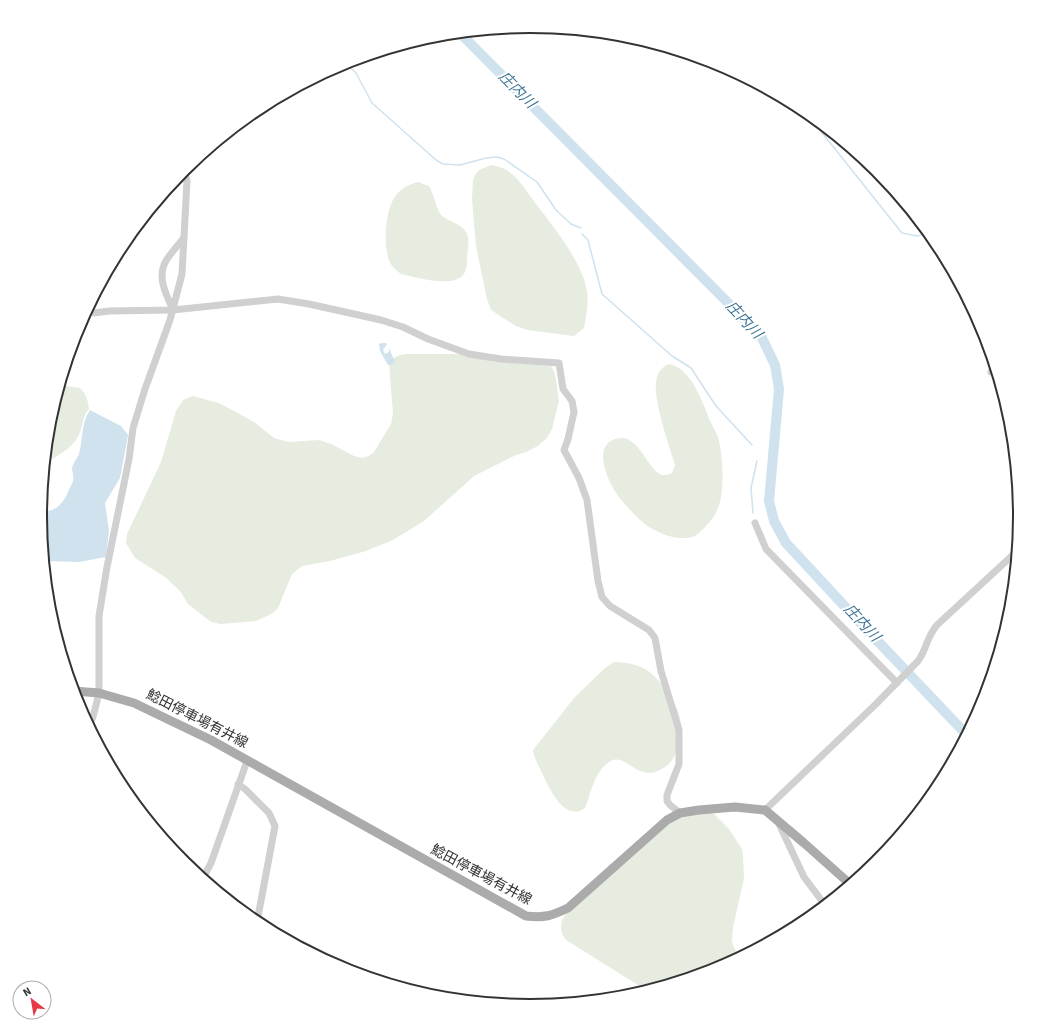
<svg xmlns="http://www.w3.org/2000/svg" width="1060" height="1032" font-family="'Source Sans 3','Noto Sans JP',sans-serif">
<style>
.green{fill:#e6ecdf}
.water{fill:#cfe2ee}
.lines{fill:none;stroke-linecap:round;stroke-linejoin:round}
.stream{stroke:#cfe2ee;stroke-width:1.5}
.river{stroke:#cfe2ee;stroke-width:10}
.minor{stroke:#d0d0d0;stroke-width:7}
.major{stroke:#ababab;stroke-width:9}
.labels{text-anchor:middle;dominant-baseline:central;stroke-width:4;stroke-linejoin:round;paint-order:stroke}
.street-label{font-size:14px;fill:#333;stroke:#fff}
.water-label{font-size:15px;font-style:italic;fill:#3f7597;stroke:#fff}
.rim{fill:none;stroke:#333;stroke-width:2}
</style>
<rect width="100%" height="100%" fill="#fff"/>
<g class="green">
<path d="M491,165C496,166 501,167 505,169C519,177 527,192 536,204C554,227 582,262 587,291C589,303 586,316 584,328L574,336L527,330L516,326L491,310L487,299L476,246L472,199L473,180L475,175L479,170Z"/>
<path d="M418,182L429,186C434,194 436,208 441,215C448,222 461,223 466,232C470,238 468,250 467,257C467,262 467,267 465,272C456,290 416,277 401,274C396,270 391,266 389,260C383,244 385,207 397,194C402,188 410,184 418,182Z"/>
<path d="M406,354H460L496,362L551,366L554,371L556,379L559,401L552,429L547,438L538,446L526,452L516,455L474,476L424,521L393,540L366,551L330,561L302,566L292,574L278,608L273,613L256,621L221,624L211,622L188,604L180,591L165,577L135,558L126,543L127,534L161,462L176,411L183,400L193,396L219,403L254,422L274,438L289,442L319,440L331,444L354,456L362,458L369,456L374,452L391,424L393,414L389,363C392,357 399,355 406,354Z"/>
<path d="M669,364C692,368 703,404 711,423C713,427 716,432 718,437C723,454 725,492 718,508C715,516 710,522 704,528C701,531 698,534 695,536C690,538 685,538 680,538C669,537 659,533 649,527C641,522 625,505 619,497C610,485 593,451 611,441C635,428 644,462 658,473C663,477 668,475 672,473L675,465C669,445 651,395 657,377C659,370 663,367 669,364Z"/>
<path d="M66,386L80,388C86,394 88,400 89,409C83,415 84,421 81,429C76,447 60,454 45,463L49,420L59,387Z"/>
<path d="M614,662C630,662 646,666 657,679C668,691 680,708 681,725C681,730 679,737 678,743C676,757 672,764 658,771C637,780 625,753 611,761C595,769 591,793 585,808C564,823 549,787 542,773C539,766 534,758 533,750L575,697L605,668Z"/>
<path d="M711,811L729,829L742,849L743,856L744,879L733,927L732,941L734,948L740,956L717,969L646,990L566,940C561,934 560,928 562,920L580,892L639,843L685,813Z"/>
</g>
<g class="water">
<path d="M382,343H386L387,344L383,350L385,354L389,352V348L395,362L391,365H388L380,351L379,344Z"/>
<path d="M90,410L121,426L128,435L120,478L105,503L109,531L106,557L79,562L44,561L41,510C55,514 63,503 68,492C69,488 72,485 73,481C74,476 72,472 72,468C73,463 77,459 79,454C83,440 81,422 90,410Z"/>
</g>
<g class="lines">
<g class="stream">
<path d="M343,63L349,66L356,73L372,103L436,160L443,164L460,165L486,158L497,157L504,159L537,182L556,210L571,224L581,228"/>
<path d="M804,110L902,233L917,236L929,233"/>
<path d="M582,234L588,240L602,294L672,356L691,368L716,406L752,445"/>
<path d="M753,513L751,488L757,461"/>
</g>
<path class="river" d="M460,33L761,336L775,365L779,389L769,501L774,521L786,543L850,612L966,734"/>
<g class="minor">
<path d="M126,239H127"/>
<path d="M173,310C167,296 158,280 164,265C167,256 179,245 184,237"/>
<path d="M87,311L94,313L109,311L173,310L278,299L309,304L381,320L403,327L428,339L469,354L501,359L559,363L563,389L572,401L574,412L568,439L564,450L579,478L587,500L598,581L602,597L610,606L649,630L655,638L661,671L679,730V764L667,795V801L670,805L680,813"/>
<path d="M991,372H996"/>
<path d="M755,523L766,549L897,683"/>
<path d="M89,725L93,717L99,693V616L107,567L129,459L133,428L145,389L170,320L182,274L187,181L184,169"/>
<path d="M238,784L245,789L269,813L275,826L257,922"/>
<path d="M765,810L876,704L918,661C927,649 926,638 937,625L1016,552"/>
<path d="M779,824L804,877L825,905"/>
<path d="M203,878L211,863L247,761"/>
</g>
<path class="major" d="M74,691L99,693L134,703L211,740L526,916C545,918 551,916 568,908L667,820L680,813L699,810L735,807L765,810L804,843L850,884"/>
</g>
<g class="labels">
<g class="street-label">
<text transform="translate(197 719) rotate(27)">鯰田停車場有井線</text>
<text transform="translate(481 875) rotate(28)">鯰田停車場有井線</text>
</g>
<g class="water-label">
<text transform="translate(517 90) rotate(45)">庄内川</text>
<text transform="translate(744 320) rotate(47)">庄内川</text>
<text transform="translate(862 623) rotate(47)">庄内川</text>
</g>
</g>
<path d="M0 0H1060V1032H0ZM47 516a483 483 0 1 1 966 0a483 483 0 1 1-966 0Z" fill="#fff" fill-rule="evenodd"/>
<path class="rim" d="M47 516a483 483 0 1 1 966 0a483 483 0 1 1-966 0Z"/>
<g transform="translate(32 1000) rotate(329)"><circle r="19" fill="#ffffff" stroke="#adadad"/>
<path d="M0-3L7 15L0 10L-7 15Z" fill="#e63946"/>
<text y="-6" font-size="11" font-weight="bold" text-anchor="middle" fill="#333333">N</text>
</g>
</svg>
